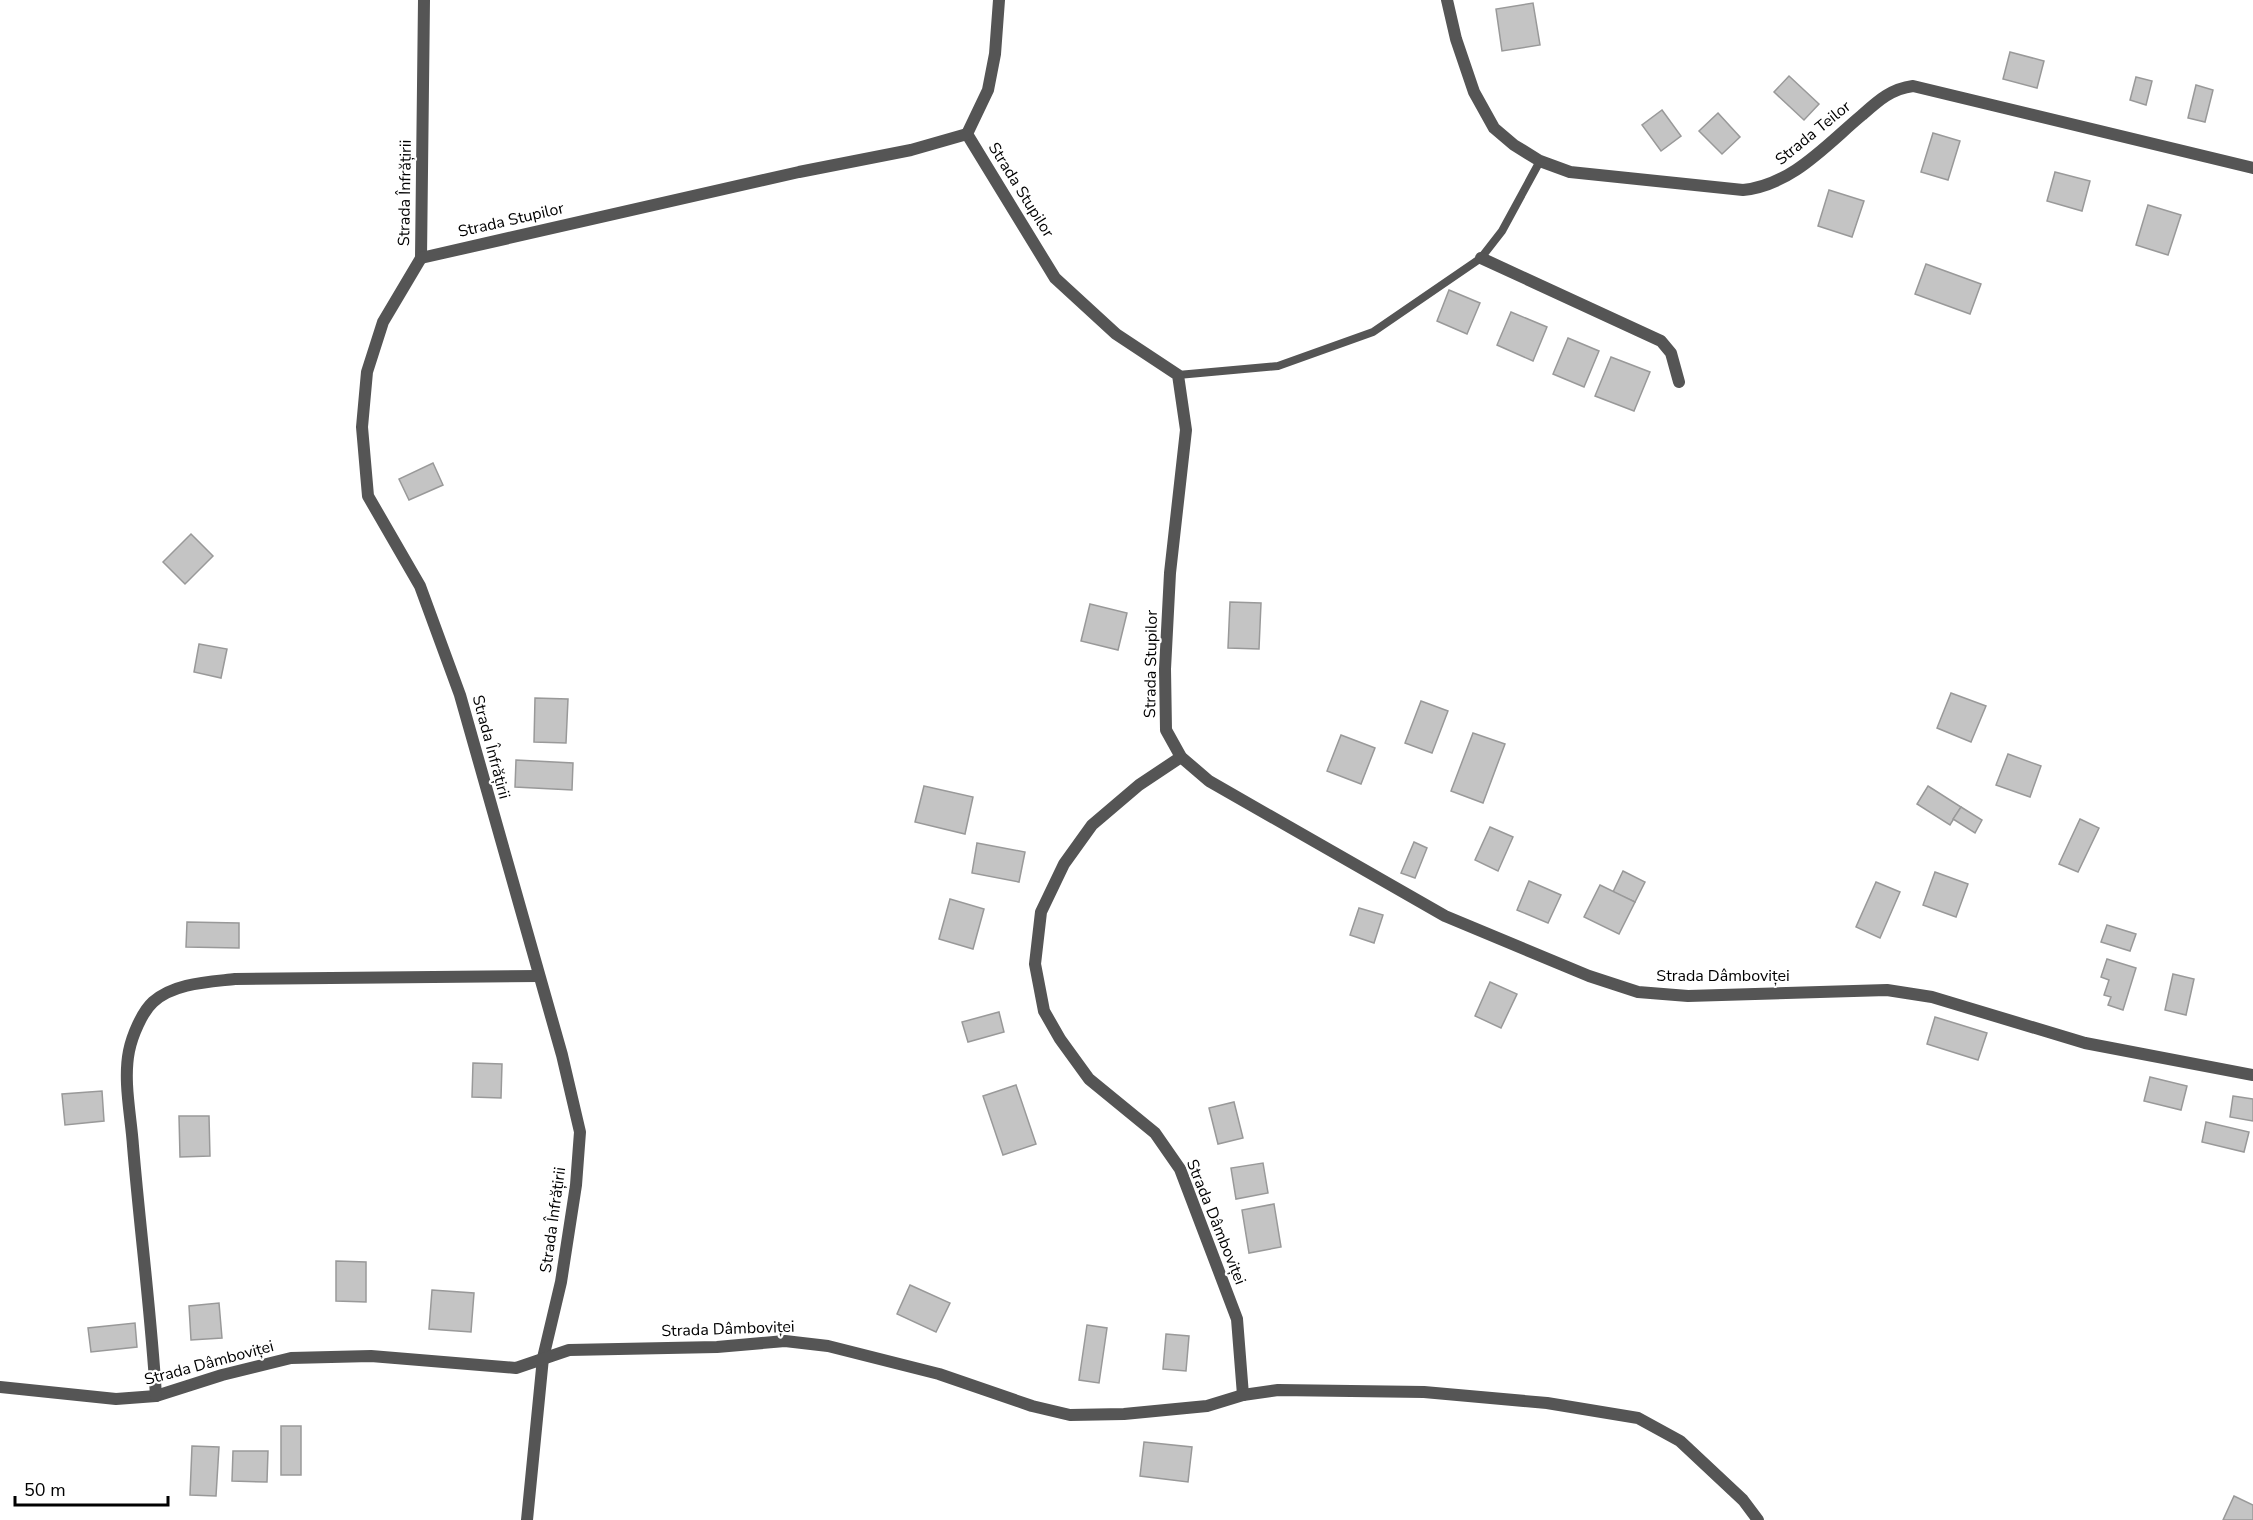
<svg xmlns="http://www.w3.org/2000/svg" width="2253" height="1520" font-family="'Nunito Sans',sans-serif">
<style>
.building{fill:#c4c4c4;stroke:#999;stroke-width:1.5}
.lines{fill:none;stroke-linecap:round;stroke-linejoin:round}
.lane{stroke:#555;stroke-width:8}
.street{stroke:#555;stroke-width:12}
.labels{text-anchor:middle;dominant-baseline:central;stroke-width:4.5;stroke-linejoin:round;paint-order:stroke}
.street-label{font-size:16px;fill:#000;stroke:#fff}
</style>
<rect width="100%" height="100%" fill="#fff"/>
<g class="building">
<path d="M1533,3L1540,45L1502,51L1496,9Z"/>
<path d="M2010,52L2044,61L2037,88L2003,79Z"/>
<path d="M1789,76L1819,104L1804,120L1774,92Z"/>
<path d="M2136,77L2152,81L2146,105L2130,100Z"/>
<path d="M2196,85L2213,90L2205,122L2188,118Z"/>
<path d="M1662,110L1681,136L1661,151L1642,125Z"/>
<path d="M1718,113L1740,137L1722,154L1699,131Z"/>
<path d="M1933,133L1960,141L1948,180L1921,172Z"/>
<path d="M2055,172L2090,181L2082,211L2047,201Z"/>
<path d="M1829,190L1864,201L1852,237L1818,226Z"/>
<path d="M2148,205L2181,215L2168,255L2136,245Z"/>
<path d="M1926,264L1981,284L1970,314L1915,294Z"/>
<path d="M1449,290L1480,303L1467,334L1437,321Z"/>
<path d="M1511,312L1547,327L1533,361L1497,345Z"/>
<path d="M1568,338L1599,351L1584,387L1553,374Z"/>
<path d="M1611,357L1650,372L1634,411L1595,396Z"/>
<path d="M433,463L443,485L409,500L399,479Z"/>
<path d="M191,534L213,556L185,584L163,562Z"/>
<path d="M1230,602L1261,603L1259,649L1228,648Z"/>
<path d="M1090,604L1127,613L1118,650L1081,641Z"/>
<path d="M199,644L227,649L221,678L194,672Z"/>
<path d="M1951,693L1986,706L1971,742L1937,728Z"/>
<path d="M535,698L568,699L566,743L534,742Z"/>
<path d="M1421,701L1448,711L1432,753L1405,743Z"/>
<path d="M1473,733L1505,744L1483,803L1451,791Z"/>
<path d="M1341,735L1375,748L1361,784L1327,771Z"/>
<path d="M2008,754L2041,766L2030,797L1996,785Z"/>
<path d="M516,760L573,763L572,790L515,787Z"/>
<path d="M924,786L973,797L965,834L915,822Z"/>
<path d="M1928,786L1961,807L1950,825L1917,804Z"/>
<path d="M1961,807L1982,820L1975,833L1953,819Z"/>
<path d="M2080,819L2099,828L2078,872L2059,864Z"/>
<path d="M1490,827L1513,837L1498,871L1475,860Z"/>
<path d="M1414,842L1427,848L1415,878L1401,873Z"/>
<path d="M977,843L1025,852L1019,882L972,873Z"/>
<path d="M1623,871L1645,882L1635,902L1613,892Z"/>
<path d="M1935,872L1968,884L1956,917L1923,905Z"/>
<path d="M1529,881L1561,895L1548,923L1517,910Z"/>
<path d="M1876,882L1900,892L1880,938L1856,927Z"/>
<path d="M1600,885L1635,902L1619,934L1584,917Z"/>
<path d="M950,899L984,909L973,949L939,939Z"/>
<path d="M1359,908L1383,915L1374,943L1350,935Z"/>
<path d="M187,922L239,923V948L186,947Z"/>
<path d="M2107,925L2136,934L2130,951L2101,942Z"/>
<path d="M2107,959L2136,968L2123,1010L2108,1005L2111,997L2104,995L2109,980L2101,977Z"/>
<path d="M2173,974L2194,979L2186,1015L2165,1010Z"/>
<path d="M1490,982L1517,994L1501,1028L1475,1016Z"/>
<path d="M999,1012L1004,1032L968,1042L962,1022Z"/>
<path d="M1935,1017L1987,1033L1978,1060L1927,1044Z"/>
<path d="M473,1063L502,1064L501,1098L472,1097Z"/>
<path d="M2150,1077L2187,1086L2181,1110L2144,1101Z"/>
<path d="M1016,1085L1036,1144L1003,1155L983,1096Z"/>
<path d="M102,1091L104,1121L65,1125L62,1094Z"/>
<path d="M2233,1096L2253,1099V1121L2230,1117Z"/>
<path d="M1234,1102L1243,1138L1218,1144L1209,1108Z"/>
<path d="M179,1116H209L210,1156L180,1157Z"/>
<path d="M2206,1122L2249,1132L2244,1152L2202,1142Z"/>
<path d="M1263,1163L1268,1193L1236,1199L1231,1168Z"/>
<path d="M1274,1204L1281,1247L1249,1253L1242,1210Z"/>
<path d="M336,1261L366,1262V1302L336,1301Z"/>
<path d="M910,1285L950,1303L936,1332L897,1314Z"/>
<path d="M432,1290L474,1293L471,1332L429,1329Z"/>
<path d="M219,1303L222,1338L191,1340L189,1306Z"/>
<path d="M135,1323L137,1347L91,1352L88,1328Z"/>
<path d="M1087,1325L1107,1328L1099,1383L1079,1380Z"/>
<path d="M1166,1334L1189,1336L1186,1371L1163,1369Z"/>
<rect x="281" y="1426" width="20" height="49"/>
<path d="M1144,1442L1192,1447L1188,1482L1140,1476Z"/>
<path d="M192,1446L219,1447L216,1496L190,1495Z"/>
<path d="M233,1451H268L267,1482L232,1481Z"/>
<path d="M2234,1496L2253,1505V1520H2223Z"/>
</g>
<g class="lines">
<path class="lane" d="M1178,375L1278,366L1373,332L1481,258L1502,231L1540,161"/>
<g class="street">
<path d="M424,0L421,258L383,322L367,372L362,427L368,496L420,586L460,695L562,1055L580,1132L576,1185L561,1282L543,1358L527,1520"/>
<path d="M1447,0L1456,39L1474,92L1494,128L1514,145L1540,161L1570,172L1743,190C1792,185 1826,145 1862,115C1879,100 1891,89 1913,86L2253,168"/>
<path d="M967,134L1055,278L1116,334L1178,375L1186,430L1170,573L1165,669L1166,730L1181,757L1209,781L1445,916L1589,976L1638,992L1688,996L1887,990L1932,997L2085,1043L2253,1075"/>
<path d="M967,134L988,90L995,54L999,0"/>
<path d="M421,258L799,172L911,150L967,134"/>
<path d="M1481,258L1661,341L1671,353L1679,382"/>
<path d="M1181,757L1139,785L1092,825L1064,864L1041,912L1035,964L1044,1011L1060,1039L1089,1079L1155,1133L1180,1169L1237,1319L1243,1395"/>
<path d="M0,1387L116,1399L156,1396L222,1375L291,1358L371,1356L516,1368L569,1350L717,1347L785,1341L828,1346L939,1374L1032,1406L1070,1415L1124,1414L1207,1406L1243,1395L1278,1390L1424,1392L1547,1403L1638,1418L1680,1441L1743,1500L1758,1520"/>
<path d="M156,1396C151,1312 140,1230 133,1146C131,1116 123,1081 129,1051C132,1036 142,1012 153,1002C174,983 209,982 235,979L539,976"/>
</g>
</g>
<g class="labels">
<g class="street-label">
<text transform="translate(1813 133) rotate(-39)">Strada Teilor</text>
<text transform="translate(1021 190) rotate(58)">Strada Stupilor</text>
<text transform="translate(405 193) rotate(-89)">Strada Înfrățirii</text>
<text transform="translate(511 220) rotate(-13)">Strada Stupilor</text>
<text transform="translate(1151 664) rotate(-89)">Strada Stupilor</text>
<text transform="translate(491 747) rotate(75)">Strada Înfrățirii</text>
<text x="1723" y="976">Strada Dâmboviței</text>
<text transform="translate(553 1220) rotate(-82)">Strada Înfrățirii</text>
<text transform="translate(1216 1222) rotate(68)">Strada Dâmboviței</text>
<text transform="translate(728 1329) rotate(-2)">Strada Dâmboviței</text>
<text transform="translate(209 1363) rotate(-15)">Strada Dâmboviței</text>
</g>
</g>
<path d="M15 1496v9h153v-9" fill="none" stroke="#000000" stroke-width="3"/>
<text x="24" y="1496" font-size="18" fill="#000000" stroke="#ffffff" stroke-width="4.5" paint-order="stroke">50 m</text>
</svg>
